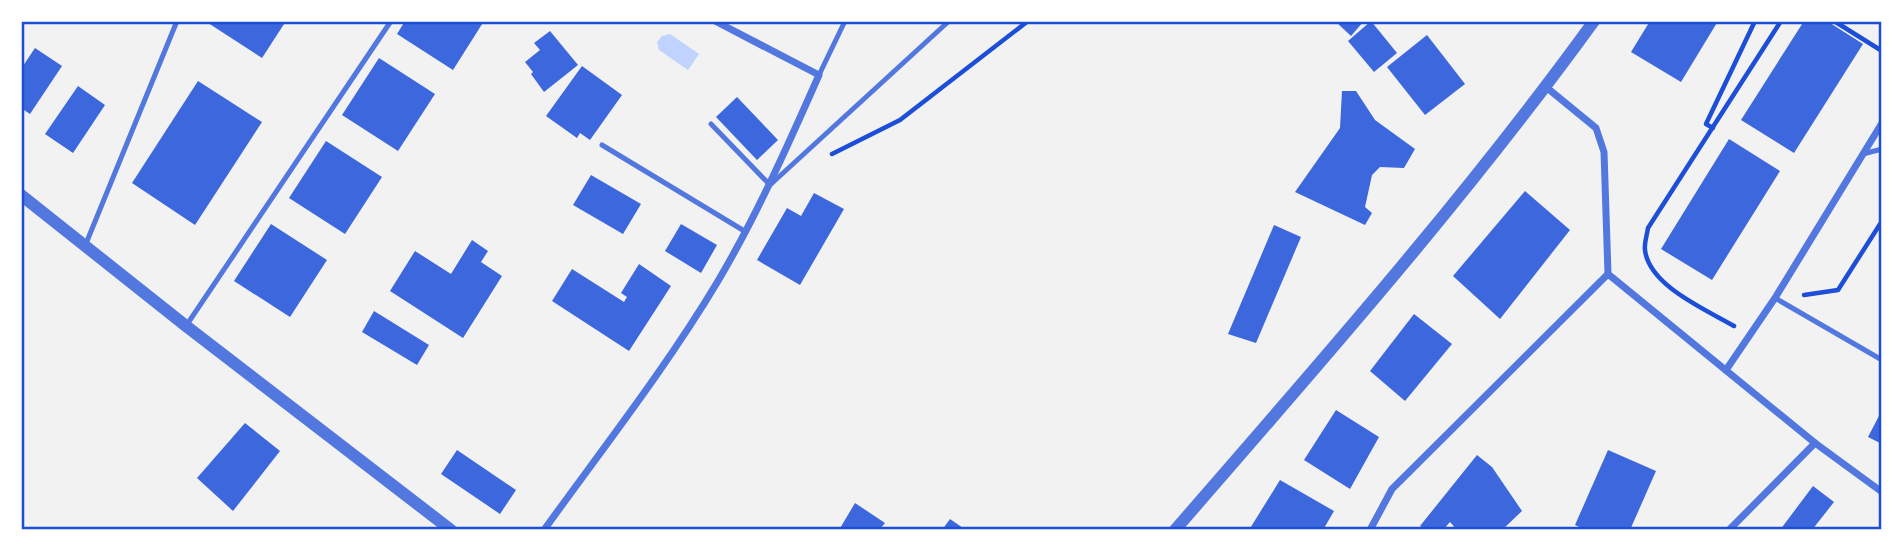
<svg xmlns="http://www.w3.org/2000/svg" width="1903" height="551" font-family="Overpass,sans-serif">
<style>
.water{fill:#bfd3fe}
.building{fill:#3d67dc}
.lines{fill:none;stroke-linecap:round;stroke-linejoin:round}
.path{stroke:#1d4ed8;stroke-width:4.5}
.service{stroke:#5277de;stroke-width:5}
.minor{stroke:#5277de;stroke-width:7}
.tertiary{stroke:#5277de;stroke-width:12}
.neatline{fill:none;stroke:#1d4ed8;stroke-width:2.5}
</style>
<rect width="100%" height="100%" fill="#f2f2f2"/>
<path class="water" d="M670,34L699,54L688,70L659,50L657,42L662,36Z"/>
<g class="building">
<path d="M205,21H286L262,58Z"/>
<path d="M405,21H484L453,70L397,34Z"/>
<path d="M1335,21H1364L1351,36Z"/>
<path d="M1371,21L1397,53L1374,72L1348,41Z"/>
<path d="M1650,21H1718L1681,82L1631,52Z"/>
<path d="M1804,21H1827L1863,44L1794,153L1741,120Z"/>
<path d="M550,31L578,65L544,92L531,74L533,72L525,62L540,50L534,43Z"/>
<path d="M1427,35L1465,84L1425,115L1387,67Z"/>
<path d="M35,48L62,66L30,114L21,108V69Z"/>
<path d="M379,58L435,94L398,151L342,115Z"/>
<path d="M582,66L622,95L590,140L580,133L577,138L546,116Z"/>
<path d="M198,81L262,122L195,225L132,183Z"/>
<path d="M78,86L105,105L73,153L45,134Z"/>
<path d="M1342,91H1356L1375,120L1415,149L1404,168L1380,167L1372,175L1365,207L1372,213L1365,225L1295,192L1340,128Z"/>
<path d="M737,97L778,140L757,160L716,117Z"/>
<path d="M1729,139L1780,171L1712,280L1661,249Z"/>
<path d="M326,141L382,177L345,234L289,198Z"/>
<path d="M591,175L641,204L623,234L573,205Z"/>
<path d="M1525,191L1570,230L1500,319L1453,276Z"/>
<path d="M814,193L844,209L800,285L757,260L787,208L801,216Z"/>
<path d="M271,224L327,260L290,317L234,281Z"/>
<path d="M681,224L717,245L701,273L665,251Z"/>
<path d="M1274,225L1301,237L1256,343L1228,334Z"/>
<path d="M472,240L488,251L481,262L502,276L463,338L390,291L415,251L451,274Z"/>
<path d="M639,264L671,286L629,351L552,301L572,269L624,302L627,297L621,293Z"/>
<path d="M374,311L429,345L417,365L362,332Z"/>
<path d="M1414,314L1452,344L1405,401L1370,371Z"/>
<path d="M1336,410L1379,437L1350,489L1304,460Z"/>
<path d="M1882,410V444L1868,437Z"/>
<path d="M245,423L280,451L233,511L197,478Z"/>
<path d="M457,450L516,490L500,514L441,474Z"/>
<path d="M1608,450L1656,471L1630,530H1586L1575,525Z"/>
<path d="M1477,455L1492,467L1522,511L1502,530H1457L1450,522L1443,530H1426L1420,526Z"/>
<path d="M1280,480L1334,511L1323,530H1249Z"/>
<path d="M1813,486L1834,502L1812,530H1780Z"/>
<path d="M855,503L885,523L879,530H839Z"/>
<path d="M950,519L966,530H942Z"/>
</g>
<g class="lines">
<g class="path">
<path d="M1834,21L1882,51"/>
<path d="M1713,128L1706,124L1755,21"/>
<path d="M832,154L900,120L1028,21"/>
<path d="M1804,295L1838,290L1882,221"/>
<path d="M1734,326C1707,310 1649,286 1645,250C1644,244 1647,235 1648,228L1781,21"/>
</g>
<g class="service">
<path d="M819,75L845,21"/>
<path d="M711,124L770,185L949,21"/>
<path d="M602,145L746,232"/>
<path d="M1863,154L1882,149"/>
<path d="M85,246L177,21"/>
<path d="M1775,298L1882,360"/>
<path d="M186,326L391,21"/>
</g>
<g class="minor">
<path d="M1546,87L1596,128L1604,152L1608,274L1815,443L1882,492"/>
<path d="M1726,370L1775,298L1882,123"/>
<path d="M544,530C603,448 666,368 718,281C757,215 788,145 819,75L715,21"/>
<path d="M1370,530L1392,489L1608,274"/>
<path d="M1729,530L1815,443"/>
</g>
<g class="tertiary">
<path d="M21,195L186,326L451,530"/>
<path d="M1175,530C1319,364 1465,199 1594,21"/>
</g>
</g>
<rect width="1903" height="551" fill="none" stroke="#ffffff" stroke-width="46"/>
<rect x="23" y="23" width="1857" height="505" class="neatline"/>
</svg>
